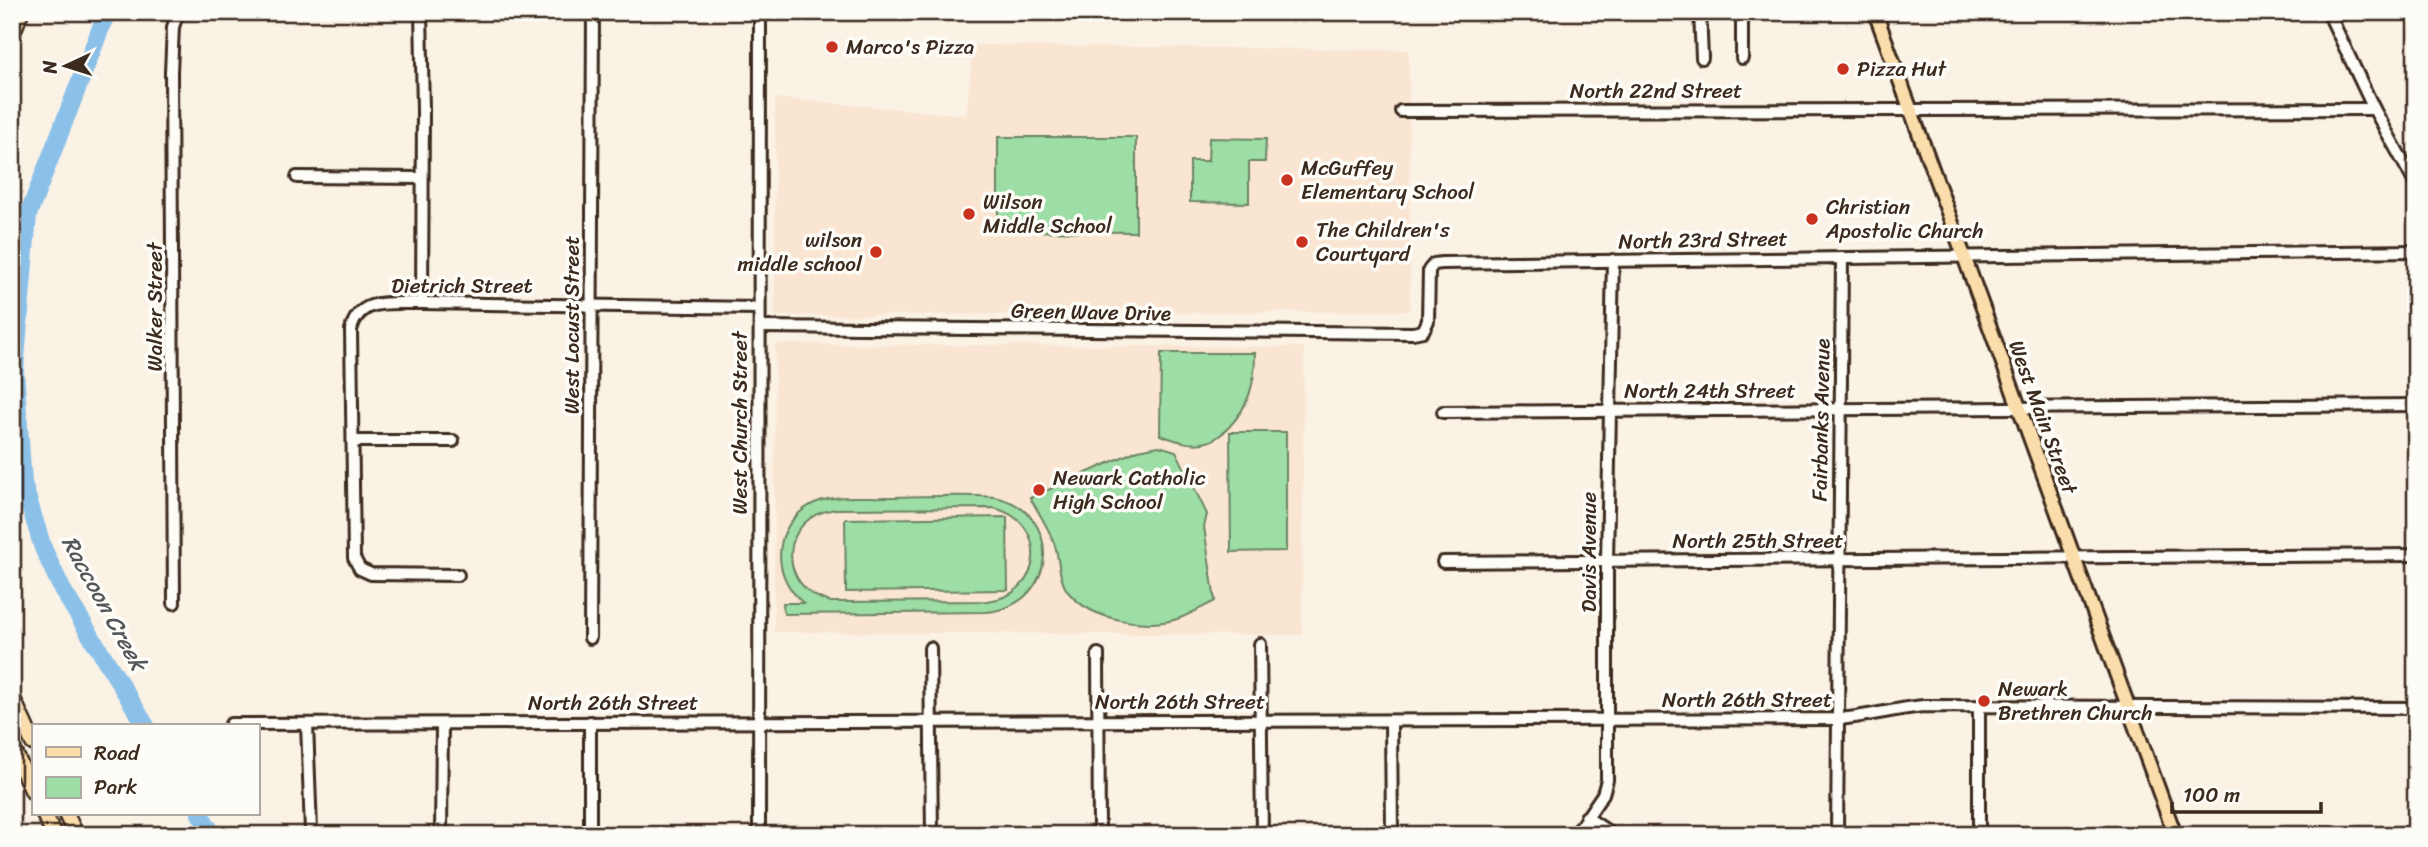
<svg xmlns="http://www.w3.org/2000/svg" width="2428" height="847" font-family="Sriracha,sans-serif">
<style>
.built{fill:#f9e5d2}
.green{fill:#9ddda6;stroke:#6c8462;stroke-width:2;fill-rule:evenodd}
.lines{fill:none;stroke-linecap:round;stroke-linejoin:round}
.river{stroke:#8bc1e9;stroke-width:18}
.minor-casing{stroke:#3b2a1e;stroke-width:16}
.major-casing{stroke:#3b2a1e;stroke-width:18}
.highway-casing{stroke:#3b2a1e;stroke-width:19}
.minor{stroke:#fdfcf7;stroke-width:10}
.major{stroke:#fbddab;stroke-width:12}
.highway{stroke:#fbddab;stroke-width:14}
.poi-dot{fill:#c8321e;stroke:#fdfcf7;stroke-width:2.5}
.labels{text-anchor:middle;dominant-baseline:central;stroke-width:7;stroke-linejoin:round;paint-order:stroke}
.poi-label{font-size:21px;fill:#3b2a1e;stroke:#fdfcf7;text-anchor:start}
.street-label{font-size:21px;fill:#3b2a1e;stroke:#fdfcf7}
.water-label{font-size:23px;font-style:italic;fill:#53575b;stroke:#fdfcf7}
</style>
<rect width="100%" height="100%" fill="#fbf2e6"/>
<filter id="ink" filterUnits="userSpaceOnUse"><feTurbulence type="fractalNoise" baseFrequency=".0143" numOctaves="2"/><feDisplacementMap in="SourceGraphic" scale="14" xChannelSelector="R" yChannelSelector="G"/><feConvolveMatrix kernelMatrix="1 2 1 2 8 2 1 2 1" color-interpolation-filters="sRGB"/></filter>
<g filter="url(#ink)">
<g class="built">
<path d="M973,45L1409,50L1410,311L775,316V98L966,115Z"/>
<path d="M775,344L1304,347L1302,635L774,632Z"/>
</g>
<g class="green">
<path d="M998,137H1136V232L998,231Z"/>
<path d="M1209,138L1266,139L1265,162H1249V203L1190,202V161H1208Z"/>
<path d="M1161,353H1255C1255,382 1250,405 1229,427C1223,433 1216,440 1207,442C1193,447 1174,440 1160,435Z"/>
<path d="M1230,432H1286V551L1231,552Z"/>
<path d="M1159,446L1176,451L1207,514L1204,527L1215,601C1203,607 1192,613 1180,618C1148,630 1091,620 1069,593C1058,580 1060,561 1055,546C1050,530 1039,513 1030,498L1138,450Z"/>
<path d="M995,497C1065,512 1058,605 987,612L784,614L783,603H803C787,588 777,568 781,545C784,526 799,509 817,502C838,494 865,498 887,497C923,497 959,494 995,497ZM993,508C1050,520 1045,596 987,601L831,602C775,589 779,514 837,509Z"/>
<path d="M1007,517L1008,590L846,592L845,519Z"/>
</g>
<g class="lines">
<g class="river">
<path d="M107,12L28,215L15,371L23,483L43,548L62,589L146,726"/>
<path d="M200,814L213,835"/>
</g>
<defs>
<g id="minor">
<path d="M421,12L423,110L422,303"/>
<path d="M1700,12L1702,58"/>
<path d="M2328,12L2374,109L2416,185"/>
<path d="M1742,58V12"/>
<path d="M1401,111L2374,109"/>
<path d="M297,177L422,178"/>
<path d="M760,327L1413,333L1423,331L1428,321L1429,270L1434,264L1442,263L2416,251"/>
<path d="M1443,412L2416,405"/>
<path d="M353,441H453"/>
<path d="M1443,562L2416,555"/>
<path d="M458,575L371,574L360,569L354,558L351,330C359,296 392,304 422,303L759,308"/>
<path d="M174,603L171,72L173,27L178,12"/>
<path d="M590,638L593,12"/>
<path d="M1260,644L1262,835"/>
<path d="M930,648L932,835"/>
<path d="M1098,654L1099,835"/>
<path d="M1979,706V835"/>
<path d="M1391,721L1392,835"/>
<path d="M590,722V835"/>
<path d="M231,724L1837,719C1866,717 1893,709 1923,706L2416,708"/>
<path d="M307,724L311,831"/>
<path d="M1586,817L1613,835"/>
<path d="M441,835L442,725"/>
<path d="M759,835L760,12"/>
<path d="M1575,835L1603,794L1607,780V561L1613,260"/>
<path d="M1837,835L1842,258"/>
</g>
<path id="major" d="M1875,12L2175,835"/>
<g id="highway">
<path d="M12,34L21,12"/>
<path d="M12,697L33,743"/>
<path d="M12,747L33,792"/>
<path d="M44,814L54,835"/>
<path d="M66,814L76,835"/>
</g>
</defs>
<use href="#minor" class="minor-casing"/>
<use href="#major" class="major-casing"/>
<use href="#highway" class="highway-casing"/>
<use href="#minor" class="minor"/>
<use href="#major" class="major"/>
<use href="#highway" class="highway"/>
</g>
</g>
<g class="poi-dot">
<circle cx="832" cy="47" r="7"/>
<circle cx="1843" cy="69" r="7"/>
<circle cx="1287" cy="180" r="7"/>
<circle cx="969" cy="214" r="7"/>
<circle cx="1812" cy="219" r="7"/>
<circle cx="1302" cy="242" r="7"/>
<circle cx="876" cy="252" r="7"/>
<circle cx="1039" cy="490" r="7"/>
<circle cx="1984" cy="701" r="7"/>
</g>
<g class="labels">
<g class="poi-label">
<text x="846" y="47">Marco's Pizza</text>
<text x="1857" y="69">Pizza Hut</text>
<text x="1301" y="168">McGuffey<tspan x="1301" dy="24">Elementary School</tspan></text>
<text x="983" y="202">Wilson<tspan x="983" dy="24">Middle School</tspan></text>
<text x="1826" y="207">Christian<tspan x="1826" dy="24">Apostolic Church</tspan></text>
<text x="1316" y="230">The Children's<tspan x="1316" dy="24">Courtyard</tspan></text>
<text x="862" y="240" text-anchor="end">wilson<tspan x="862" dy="24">middle school</tspan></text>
<text x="1053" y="478">Newark Catholic<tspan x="1053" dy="24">High School</tspan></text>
<text x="1998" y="689">Newark<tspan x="1998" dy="24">Brethren Church</tspan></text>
</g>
<g class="street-label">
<text x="1656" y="91">North 22nd Street</text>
<text transform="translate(1703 240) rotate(-1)">North 23rd Street</text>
<text x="462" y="286">Dietrich Street</text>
<text transform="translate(155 307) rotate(-90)">Walker Street</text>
<text transform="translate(1091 312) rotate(1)">Green Wave Drive</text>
<text transform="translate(572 325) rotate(-90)">West Locust Street</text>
<text x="1710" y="391">North 24th Street</text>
<text transform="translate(2043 417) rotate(70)">West Main Street</text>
<text transform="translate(1821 420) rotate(-89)">Fairbanks Avenue</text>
<text transform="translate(740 423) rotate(-90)">West Church Street</text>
<text x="1758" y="541">North 25th Street</text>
<text transform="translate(1589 552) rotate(-90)">Davis Avenue</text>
<text x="1747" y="700">North 26th Street</text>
<text x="1180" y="702">North 26th Street</text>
<text x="613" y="703">North 26th Street</text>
</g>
<g class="water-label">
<text transform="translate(104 603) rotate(61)">Raccoon Creek</text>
</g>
</g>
<rect width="2428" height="847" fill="none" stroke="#fdfcf7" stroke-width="42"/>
<rect x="21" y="21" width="2386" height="805" fill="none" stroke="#3b2a1e" stroke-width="2.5" filter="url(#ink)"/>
<rect x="32" y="724" width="228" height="91" fill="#fdfcf7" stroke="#afa8a0" stroke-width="2"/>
<rect x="46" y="747" width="35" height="10" fill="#fbddab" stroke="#afa8a0" stroke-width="2"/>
<text x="94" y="760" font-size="21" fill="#3b2a1e">Road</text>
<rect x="46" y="777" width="35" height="21" fill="#9ddda6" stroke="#afa8a0" stroke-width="2"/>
<text x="94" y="794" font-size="21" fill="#3b2a1e">Park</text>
<g transform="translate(66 66) rotate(266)" stroke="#fdfcf7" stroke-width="5" paint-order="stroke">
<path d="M0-5L12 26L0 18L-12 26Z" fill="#3b2a1e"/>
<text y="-10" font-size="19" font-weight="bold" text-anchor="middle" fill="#3b2a1e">N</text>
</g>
<path d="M2172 802v10h149v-10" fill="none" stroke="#3b2a1e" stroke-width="3.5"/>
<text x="2183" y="802" font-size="21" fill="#3b2a1e" stroke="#fdfcf7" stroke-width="5" paint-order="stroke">100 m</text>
</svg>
